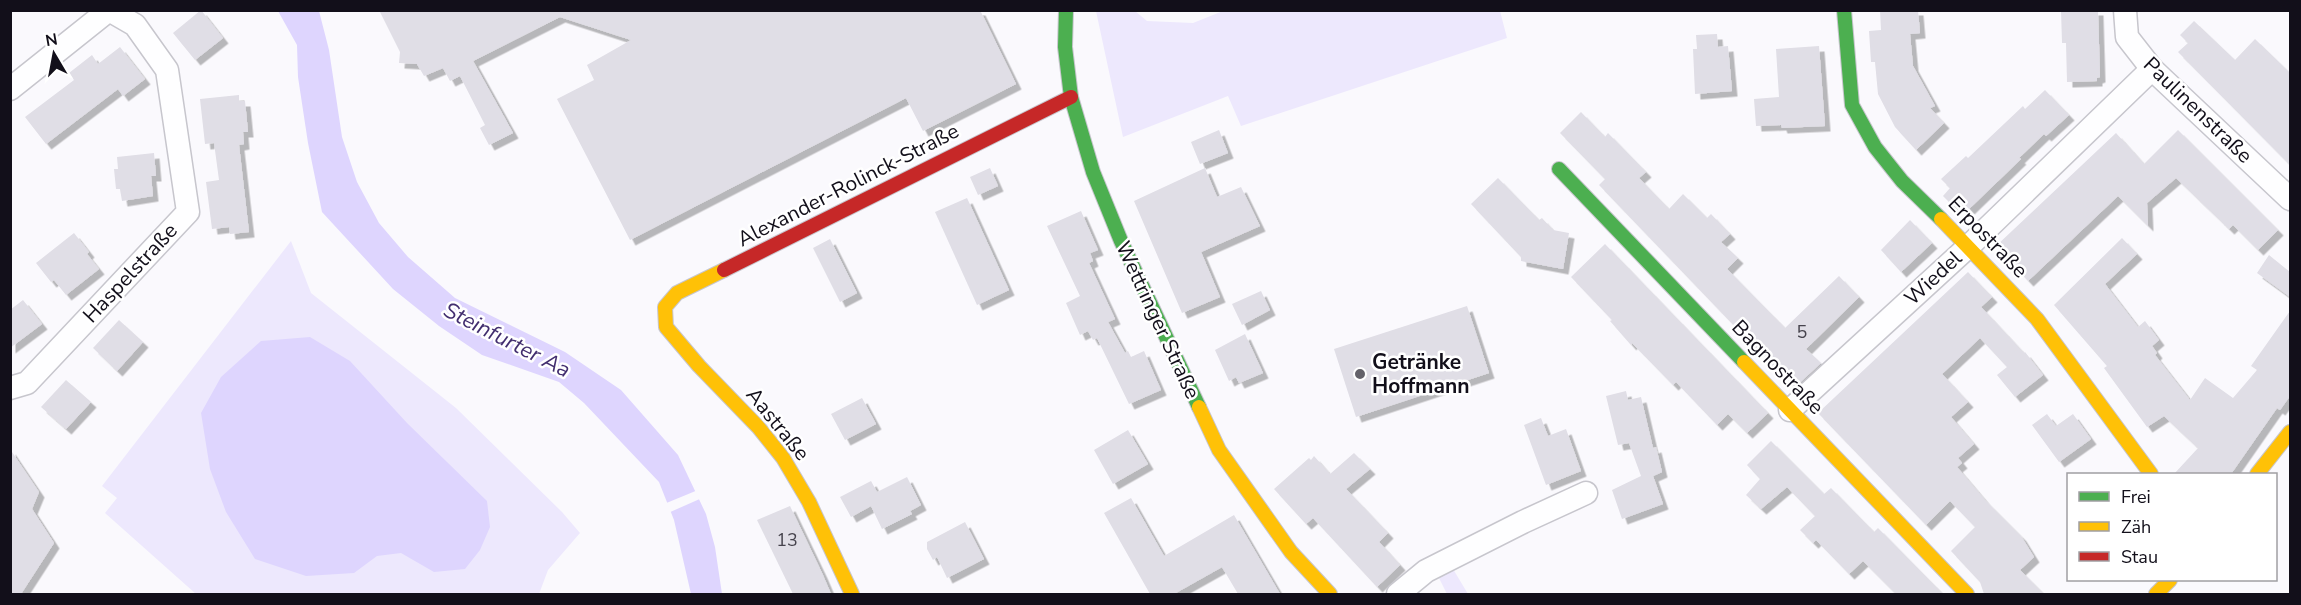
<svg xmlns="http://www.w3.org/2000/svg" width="2301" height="605" font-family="'Nunito Sans',sans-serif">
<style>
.green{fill:#ede8fd}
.water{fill:#ded5fe}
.pier{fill:#faf9fd}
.building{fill:#e0dee6;filter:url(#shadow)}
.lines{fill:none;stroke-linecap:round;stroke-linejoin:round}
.street-casing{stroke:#c7c6cd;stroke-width:25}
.fast-casing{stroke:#c7c6cd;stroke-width:16}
.slow-casing{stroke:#c7c6cd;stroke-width:16}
.jam-casing{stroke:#c7c6cd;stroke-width:16}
.street{stroke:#fefeff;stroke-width:22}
.fast{stroke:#4caf50;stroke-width:14}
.slow{stroke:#ffc107;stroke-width:14}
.jam{stroke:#c62828;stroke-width:14}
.poi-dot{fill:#636169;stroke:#fff;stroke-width:2}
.labels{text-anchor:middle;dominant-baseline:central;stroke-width:5;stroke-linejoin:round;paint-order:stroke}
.number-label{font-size:18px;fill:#46434d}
.street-label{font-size:21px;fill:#120f1a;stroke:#fff}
.poi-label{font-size:21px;font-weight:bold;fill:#120f1a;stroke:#fff;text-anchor:start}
.water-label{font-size:22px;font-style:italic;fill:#422e6f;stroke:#fff}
</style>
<defs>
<filter id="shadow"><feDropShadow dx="5.5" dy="5.5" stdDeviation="0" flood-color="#0004"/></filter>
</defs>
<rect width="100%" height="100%" fill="#faf9fd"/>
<g class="green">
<path d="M1223,11H1500L1507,38L1241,126L1228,96L1123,137L1096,11H1135L1147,21L1193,23Z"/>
<path d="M291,241L311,293L456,408L562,512L580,533L548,570L539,594H196L105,513L117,498L102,486Z"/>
<path d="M1453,569L1468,594H1447L1439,578Z"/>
</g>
<g class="water">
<path d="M278,11H319L329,50L342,137L357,182L379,223L408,257L455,298L565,352L621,390L678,455L706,514L715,547L722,594H691L674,520L659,482L584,403L559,382L482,355L439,326L393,289L322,212L308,143L298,77L297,45Z"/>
<path d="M310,337L350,361L407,423L487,501L490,527L480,550L465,569L434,572L401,553L377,556L354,573L306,576L255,559L226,512L210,469L201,413L221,377L261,341Z"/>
</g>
<path class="pier" d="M698,490L702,498L668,513L664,504Z"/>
<g class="building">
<path d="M201,10L223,38L195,60L173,33Z"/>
<path d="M379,10H980L1016,84L923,131L906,98L630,240L557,99L594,80L587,65L631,40L560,17L473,61L513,133L489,145L480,128L485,125L460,76L450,81L443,68L424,76L417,64L399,63L400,52Z"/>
<path d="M1880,10H1918L1920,33L1910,34L1913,66L1935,106L1930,108L1944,123L1916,150L1895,127L1878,94L1875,62H1871L1869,31L1881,30Z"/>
<path d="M2061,10H2098L2100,77L2097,78V81L2067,82L2066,43H2062Z"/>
<path d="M2194,21L2235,60L2255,39L2290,73V165L2178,52L2188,43L2180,35Z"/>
<path d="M1717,34L1718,47L1728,46L1732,91L1695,94L1693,49H1697L1696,35Z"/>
<path d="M1819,46L1825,126L1782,128L1781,125L1756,126L1754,99L1779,97L1776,49Z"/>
<path d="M120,47L145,79L123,96L118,89L46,144L25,117L74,80L69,73L92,55L98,64Z"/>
<path d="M2045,90L2069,115L2046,136L2044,134L2019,158L2021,159L1969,209L1961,200L1953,206L1943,196L1950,188L1941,179L1966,156L1968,158L2023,106L2025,109Z"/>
<path d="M239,95V101H245L248,132H243L244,144L239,145L249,232L230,234L229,227L212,229L206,182L219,180L214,143L205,144L200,99Z"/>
<path d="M1581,112L1605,137L1608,133L1646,172L1639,178L1669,209L1683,194L1707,218L1711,214L1730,234L1721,242L1738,258L1727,269L1785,328L1839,276L1859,297L1806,349L1821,363L1794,388L1599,185L1605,179L1560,133Z"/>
<path d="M1219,130L1228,153L1200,164L1191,142Z"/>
<path d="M2178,130L2278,230L2258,250L2233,225L2229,229L2176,178L2147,203L2148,226L2118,196L2028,281L1996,246L2116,133L2144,164Z"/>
<path d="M154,153L156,176H151L153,196L122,201L120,189H116L114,169H118L117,157Z"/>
<path d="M990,168L998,186L978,195L970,177Z"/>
<path d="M1205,168L1217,197L1241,187L1260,226L1201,252L1220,297L1182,313L1134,201Z"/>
<path d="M1498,178L1539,220L1542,218L1553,230L1569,233L1563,269L1521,261V257L1471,204Z"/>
<path d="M967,198L1009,290L977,305L935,212Z"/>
<path d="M1081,211L1098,250L1090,253L1093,261L1089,263L1115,319L1108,322L1125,353L1128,351L1131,357L1144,351L1161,390L1129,404L1097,338L1093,340L1088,331L1080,335L1066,303L1080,296L1047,226Z"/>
<path d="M1910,220L1932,243L1901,272L1881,250Z"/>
<path d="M74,233L89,252L87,254L99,269L66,295L54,280L51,282L36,263Z"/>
<path d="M2122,238L2137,254L2105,284L2138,327L2145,321L2159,340L2152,346L2157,353L2155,355L2190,400L2205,378L2233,398L2257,370L2251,366L2290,311V396L2280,410L2277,408L2231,474H2174L2198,448L2164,416L2147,427L2104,368L2107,366L2054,305Z"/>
<path d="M830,239L857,293L840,302L813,248Z"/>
<path d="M1605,244L1768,413L1747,433L1728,414L1717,425L1676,382L1673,385L1632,343L1631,345L1610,321L1612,320L1571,277Z"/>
<path d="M2269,255L2290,272V297L2257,273Z"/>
<path d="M1968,272L1992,297L1981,307L2024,353L2025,352L2043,375L2015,397L1997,375L2007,367L1980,338L1942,374L1968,402L1951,417L1974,444L1958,458L1962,463L1957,467L1985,500L2021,536L2034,557L2020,570L2044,594H1984L1980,582L1951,551L1975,527L1950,501L1926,525L1818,413Z"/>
<path d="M1261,291L1270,310L1242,325L1232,304Z"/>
<path d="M23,300L42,324L10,348V310Z"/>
<path d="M1467,306L1489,373L1356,417L1334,349Z"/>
<path d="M119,320L143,342L117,371L93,348Z"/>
<path d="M1245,334L1263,373L1239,383L1236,377L1229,381L1215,350Z"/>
<path d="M66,380L91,402L66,429L41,407Z"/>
<path d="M1626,391L1628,400L1641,397L1653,448L1656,447L1662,472L1653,476L1663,504L1622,519L1612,490L1641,476L1629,443L1618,445L1606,396Z"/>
<path d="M862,398L876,424L845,440L831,414Z"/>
<path d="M2047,414L2056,426L2073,414L2091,439L2059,462L2032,425Z"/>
<path d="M1541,418L1548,436L1566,429L1581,471L1546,485L1524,425Z"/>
<path d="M1128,430L1148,464L1113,484L1094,450Z"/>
<path d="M1771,441L1824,494L1831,488L1874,532L1878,528L1943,594H1896L1863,561L1849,574L1816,540L1813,543L1800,530L1815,516L1787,487L1761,509L1746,495L1760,479L1747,465Z"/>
<path d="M10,449L39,492L32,509L54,543L21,594H10Z"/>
<path d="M1354,453L1370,469L1346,489L1388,533L1379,542L1400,565L1377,587L1313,518L1306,524L1274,489L1309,458L1311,460L1314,456L1330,474Z"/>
<path d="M907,477L921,505L910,511L912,514L882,529L871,506L851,517L840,497L871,481L877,492Z"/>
<path d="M1131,498L1164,556L1234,515L1280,594H1238L1222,567L1174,594H1150L1104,513Z"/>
<path d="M790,506L822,573L831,594H793L757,520Z"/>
<path d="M965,522L984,559L947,578L937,557L933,560L927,549V542Z"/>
</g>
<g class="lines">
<defs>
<g id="street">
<path d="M2125,10L2127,37L2152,69L2290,199"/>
<path d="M10,89L109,10"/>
<path d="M10,388L27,383L188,212L167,70L135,25L109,10"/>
<path d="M1790,410L1969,246L2152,69"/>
<path d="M1398,594L1426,571L1523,522L1586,493"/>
</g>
<g id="fast">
<path d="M1066,10L1065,47L1071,97L1093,172L1121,241L1199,407"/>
<path d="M1844,10L1852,105L1875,147L1902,181L1941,219"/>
<path d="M1559,169L1744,362"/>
</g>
<g id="slow">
<path d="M1941,219L2037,319L2151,474"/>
<path d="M724,270L677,293L665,307L666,327L699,366L759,428L783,458L809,502L852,594"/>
<path d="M1744,362L1967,594"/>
<path d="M1199,407L1219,450L1291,552L1330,594"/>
<path d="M2257,474L2290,432"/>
<path d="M2156,594L2170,580"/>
</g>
<path id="jam" d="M724,270L1071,97"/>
</defs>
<use href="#street" class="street-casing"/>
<use href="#fast" class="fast-casing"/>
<use href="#slow" class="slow-casing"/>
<use href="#jam" class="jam-casing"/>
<use href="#street" class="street"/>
<use href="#fast" class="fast"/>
<use href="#slow" class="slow"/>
<use href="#jam" class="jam"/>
</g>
<circle class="poi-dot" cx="1360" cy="374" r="6"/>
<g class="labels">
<g class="number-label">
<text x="1802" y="332">5</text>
<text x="787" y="540">13</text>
</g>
<g class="street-label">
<text transform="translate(2198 110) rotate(44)">Paulinenstraße</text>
<text transform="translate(848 185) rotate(-27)">Alexander-Rolinck-Straße</text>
<text transform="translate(1988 237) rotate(46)">Erpostraße</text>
<text transform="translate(130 273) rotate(-47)">Haspelstraße</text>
<text transform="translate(1933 278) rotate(-43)">Wiedel</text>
<text transform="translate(1158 320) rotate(65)">Wettringer Straße</text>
<text transform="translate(1778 367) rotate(46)">Bagnostraße</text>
<text transform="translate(778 424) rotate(51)">Aastraße</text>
</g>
<g class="poi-label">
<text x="1372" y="362">Getränke<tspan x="1372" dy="24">Hoffmann</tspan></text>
</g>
<g class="water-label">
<text transform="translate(507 340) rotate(27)">Steinfurter Aa</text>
</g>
</g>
<rect width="2301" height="605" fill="none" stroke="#120f1a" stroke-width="24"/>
<rect x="2067" y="473" width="210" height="108" fill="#ffffff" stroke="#a09fa3" stroke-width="1.5"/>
<rect x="2079" y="492" width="30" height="9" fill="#4caf50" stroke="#a09fa3" stroke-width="1.5"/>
<text x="2121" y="503" font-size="18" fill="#120f1a">Frei</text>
<rect x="2079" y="522" width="30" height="9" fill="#ffc107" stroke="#a09fa3" stroke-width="1.5"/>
<text x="2121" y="533" font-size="18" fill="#120f1a">Zäh</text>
<rect x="2079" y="552" width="30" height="9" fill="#c62828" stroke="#a09fa3" stroke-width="1.5"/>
<text x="2121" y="563" font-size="18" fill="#120f1a">Stau</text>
<g transform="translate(54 54) rotate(350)" stroke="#ffffff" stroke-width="4.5" paint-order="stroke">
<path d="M0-4.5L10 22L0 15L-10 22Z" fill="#120f1a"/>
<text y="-9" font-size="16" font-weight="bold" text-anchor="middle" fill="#120f1a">N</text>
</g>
</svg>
